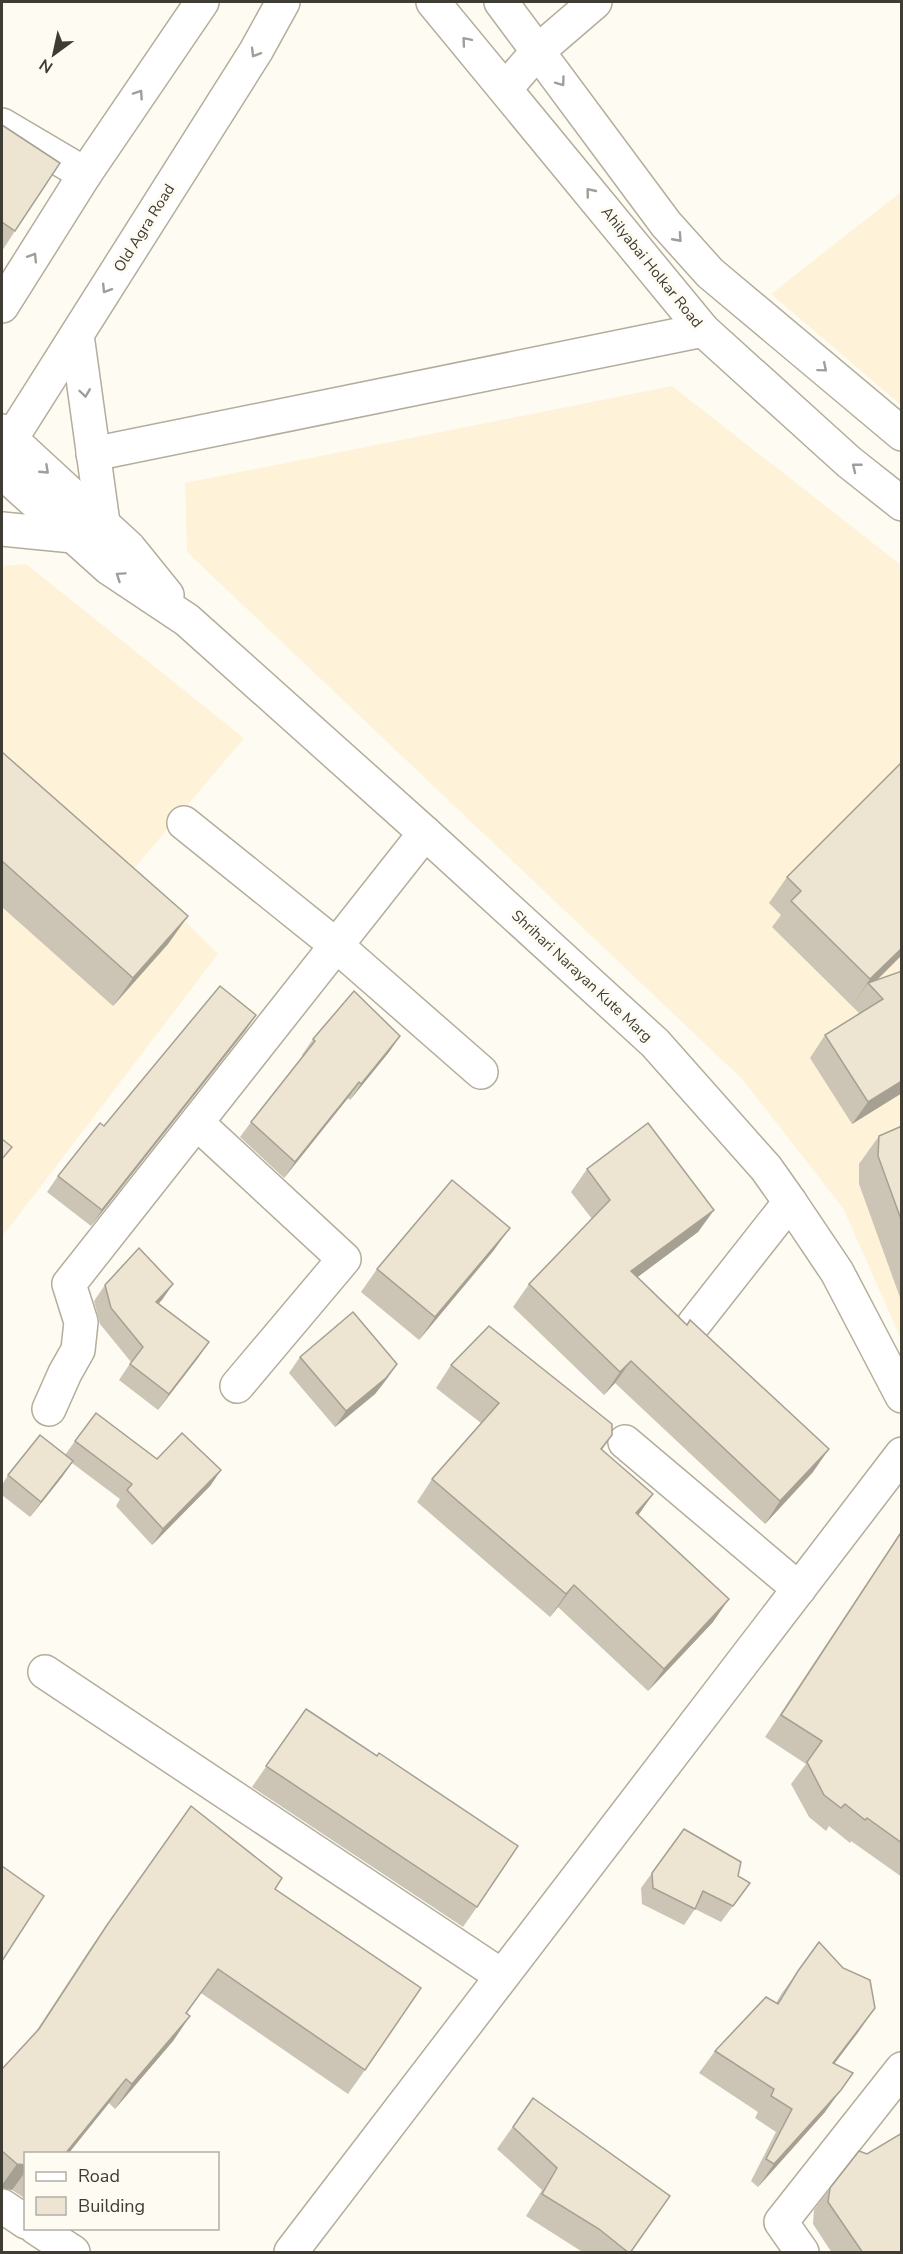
<svg xmlns="http://www.w3.org/2000/svg" width="903" height="2254" font-family="'Nunito Sans',sans-serif">
<style>
.built{fill:#fef3d9}
.lines{fill:none;stroke-linecap:round;stroke-linejoin:round}
.minor-casing{stroke:#b4ad9b;stroke-width:36}
.major-casing{stroke:#b4ad9b;stroke-width:36}
.minor{stroke:#fff;stroke-width:33}
.major{stroke:#fff;stroke-width:33}
.wall{fill:#ccc5b5}
.shaded-wall{fill:#a6a093}
.building{fill:#ede5d2;stroke:#a6a093;stroke-width:1.5}
.oneway{stroke:#9f9e9a}
.labels{text-anchor:middle;dominant-baseline:central;stroke-width:6;stroke-linejoin:round;paint-order:stroke}
.street-label{font-size:15px;fill:#3f3c34;stroke:#fefbf3}
</style>
<rect width="100%" height="100%" fill="#fefbf3"/>
<g class="built">
<path d="M901,192V405L771,294Z"/>
<path d="M672,386L901,565V1339L843,1208L742,1079L187,552L185,483Z"/>
<path d="M26,564L244,738L133,870L218,954L2,1237V566Z"/>
</g>
<g class="lines">
<defs>
<g id="minor">
<path d="M506,88L538,51L595,2"/>
<path d="M2,125L85,174"/>
<path d="M2,431L129,548L167,595"/>
<path d="M93,454L703,330"/>
<path d="M2,472L109,568L187,620L425,833L655,1043L766,1168L790,1202L837,1272L902,1396"/>
<path d="M184,823L337,946L481,1072"/>
<path d="M197,1123L344,1259L237,1386"/>
<path d="M694,1324L790,1202"/>
<path d="M49,1409L65,1373L78,1350L81,1322L69,1284L425,833"/>
<path d="M625,1442L799,1589"/>
<path d="M45,1672L502,1976"/>
<path d="M2,2206L26,2222"/>
<path d="M36,2228L73,2252"/>
<path d="M291,2252L902,1454"/>
<path d="M802,2252L781,2222L902,2069"/>
</g>
<g id="major">
<path d="M433,2L703,330L849,462L902,504"/>
<path d="M501,2L666,224L710,273L902,434"/>
<path d="M2,306L85,174L202,2"/>
<path d="M77,335L103,523"/>
<path d="M2,453L256,51L283,2"/>
<path d="M2,529L73,536"/>
</g>
</defs>
<use href="#minor" class="minor-casing"/>
<use href="#major" class="major-casing"/>
<use href="#minor" class="minor"/>
<use href="#major" class="major"/>
</g>
<g class="wall">
<path d="M2,125L15,231L2,251Z"/>
<path d="M2,752L188,916L168,944L113,1006L2,907Z"/>
<path d="M902,762L877,980L902,971V1093L852,1124L810,1058L825,1035L860,1014L852,1006L854,1003L852,1006L772,927L781,915L769,903L787,877Z"/>
<path d="M256,1015L245,1031L91,1226L47,1192L58,1176L104,1126Z"/>
<path d="M400,1036L389,1052L350,1100L348,1098L284,1178L240,1137L251,1122L303,1056L302,1055L313,1039Z"/>
<path d="M902,1126V1303L859,1184V1164L879,1136Z"/>
<path d="M587,1169L714,1210L698,1232L637,1277L687,1325L690,1320L813,1472L765,1524L615,1383L604,1395L513,1307L529,1284L592,1219L571,1192Z"/>
<path d="M494,1250L419,1340L361,1292L377,1269Z"/>
<path d="M173,1284L159,1303L209,1342L158,1410L119,1380L131,1362L100,1324L94,1301L105,1285Z"/>
<path d="M300,1357L397,1364L386,1380L375,1394L335,1427L289,1373Z"/>
<path d="M451,1365L612,1435L602,1450L653,1494L638,1515L713,1622L648,1691L558,1607L550,1617L417,1502L432,1479L481,1423L436,1388Z"/>
<path d="M75,1441L157,1459L221,1470L210,1486L152,1545L116,1506L120,1499L72,1463L62,1477L30,1517L2,1495V1485L8,1475L65,1455Z"/>
<path d="M902,1530V1877L851,1841L850,1843L829,1826L826,1831L809,1817L791,1784L806,1764L765,1737Z"/>
<path d="M306,1709L477,1907L463,1927L252,1787Z"/>
<path d="M191,1806L275,1889L365,2070L348,2094L201,1993L187,2013L190,2016L173,2041L115,2109L109,2103L68,2154H26V2199L12,2190L2,2188V2069L35,2033L90,1949Z"/>
<path d="M684,1829L738,1876L750,1883L721,1922L695,1909L684,1925L642,1904L641,1888Z"/>
<path d="M819,1942L859,2031L835,2063L825,2112L758,2187L751,2181L776,2132L755,2118L758,2112L699,2073L715,2051L776,2003L782,1993Z"/>
<path d="M533,2098L631,2253H584L526,2216L542,2190L497,2149Z"/>
<path d="M830,2188L902,2253H832L813,2224L814,2210Z"/>
</g>
<g class="shaded-wall">
<path d="M188,916L168,944L113,1006L133,978Z"/>
<path d="M902,948V955L871,986L868,983L852,1006L870,979Z"/>
<path d="M256,1015L245,1031L91,1226L102,1210Z"/>
<path d="M400,1036L389,1052L350,1100L361,1084Z"/>
<path d="M902,1081V1093L852,1124L868,1102Z"/>
<path d="M359,1082L348,1098L284,1178L295,1162Z"/>
<path d="M714,1210L698,1232L615,1294L631,1271Z"/>
<path d="M510,1228L494,1250L419,1340L435,1317Z"/>
<path d="M173,1284L162,1300L145,1317L156,1302Z"/>
<path d="M209,1342L198,1358L158,1410L169,1394Z"/>
<path d="M631,1361L615,1383L604,1395L620,1372Z"/>
<path d="M397,1364L386,1380L375,1394L335,1427L346,1411Z"/>
<path d="M829,1449L813,1472L765,1524L780,1501Z"/>
<path d="M73,1461L62,1477L30,1517L41,1502Z"/>
<path d="M221,1470L210,1486L152,1545L163,1529Z"/>
<path d="M653,1494L637,1517L636,1513Z"/>
<path d="M574,1585L558,1607L550,1617L566,1594Z"/>
<path d="M729,1599L713,1622L648,1691L664,1669Z"/>
<path d="M875,2008L859,2031L818,2085L833,2063Z"/>
<path d="M190,2016L173,2041L115,2109L132,2084Z"/>
<path d="M853,2073L825,2112L758,2187L774,2164Z"/>
<path d="M126,2079L109,2103L68,2154H65Z"/>
<path d="M17,2164L26,2165V2171L12,2190L2,2188V2185Z"/>
</g>
<g class="building">
<path d="M2,125L60,163L15,231L2,222Z"/>
<path d="M2,752L188,916L133,978L2,861Z"/>
<path d="M902,762V948L870,979L791,901L801,891L787,877Z"/>
<path d="M902,971V1081L868,1102L825,1035L883,999L868,983Z"/>
<path d="M220,986L256,1015L102,1210L58,1176L100,1123L104,1126Z"/>
<path d="M354,991L400,1036L361,1084L359,1082L295,1162L251,1122L315,1041L313,1039Z"/>
<path d="M648,1123L714,1210L631,1271L687,1325L690,1320L829,1449L780,1501L631,1361L620,1372L529,1284L610,1200L587,1169Z"/>
<path d="M902,1126V1222L878,1156L879,1136Z"/>
<path d="M2,1139L12,1147L2,1159Z"/>
<path d="M452,1180L510,1228L435,1317L377,1269Z"/>
<path d="M139,1248L173,1284L156,1302L209,1342L169,1394L130,1364L143,1347L111,1308L105,1285Z"/>
<path d="M353,1312L397,1364L386,1378L346,1411L300,1357Z"/>
<path d="M489,1326L612,1424V1435L601,1449L653,1494L636,1513L729,1599L664,1669L574,1585L566,1594L432,1479L499,1403L451,1365Z"/>
<path d="M96,1413L157,1459L182,1433L221,1470L163,1529L127,1490L132,1484L75,1441Z"/>
<path d="M40,1435L73,1461L41,1502L8,1475Z"/>
<path d="M902,1531V1843L867,1818L865,1820L845,1804L841,1808L824,1795L807,1762L822,1741L781,1715Z"/>
<path d="M306,1709L377,1756L379,1753L518,1846L477,1907L266,1766Z"/>
<path d="M191,1806L282,1878L275,1889L421,1988L365,2070L218,1969L186,2013L190,2016L132,2084L126,2079L65,2154H26V2165L17,2164L2,2151V2069L39,2029L107,1925Z"/>
<path d="M684,1829L741,1862L738,1876L750,1883L733,1906L703,1891L695,1909L653,1888L652,1873Z"/>
<path d="M2,1866L44,1896L2,1961Z"/>
<path d="M819,1942L843,1968L870,1980L875,2008L833,2063L853,2073L841,2090L774,2164L766,2159L792,2109L771,2096L774,2089L715,2051L766,1997L778,2004L798,1971Z"/>
<path d="M533,2098L670,2196L630,2253H629L599,2229L542,2194L557,2168L513,2127Z"/>
<path d="M902,2133V2253H863L828,2202L830,2188L859,2151L867,2154Z"/>
</g>
<defs><path id="oneway-chevron" d="M-2-3.5L2.5 0L-2 3.5" fill="none" stroke-width="1.6" stroke-linecap="round" stroke-linejoin="round" transform="scale(1.5)"/></defs>
<g class="oneway">
<use href="#oneway-chevron" transform="translate(466 41) rotate(-130)"/>
<use href="#oneway-chevron" transform="translate(255 53) rotate(121)"/>
<use href="#oneway-chevron" transform="translate(561 82) rotate(54)"/>
<use href="#oneway-chevron" transform="translate(139 94) rotate(-56)"/>
<use href="#oneway-chevron" transform="translate(590 192) rotate(-129)"/>
<use href="#oneway-chevron" transform="translate(678 238) rotate(48)"/>
<use href="#oneway-chevron" transform="translate(33 257) rotate(-58)"/>
<use href="#oneway-chevron" transform="translate(106 289) rotate(122)"/>
<use href="#oneway-chevron" transform="translate(823 368) rotate(40)"/>
<use href="#oneway-chevron" transform="translate(85 393) rotate(82)"/>
<use href="#oneway-chevron" transform="translate(856 467) rotate(-141)"/>
<use href="#oneway-chevron" transform="translate(45 470) rotate(43)"/>
<use href="#oneway-chevron" transform="translate(120 576) rotate(-146)"/>
</g>
<g class="labels">
<g class="street-label">
<text transform="translate(144 228) rotate(-58)">Old Agra Road</text>
<text transform="translate(652 267) rotate(51)">Ahilyabai Holkar Road</text>
<text transform="translate(582 976) rotate(43)">Shrihari Narayan Kute Marg</text>
</g>
</g>
<rect width="903" height="2254" fill="none" stroke="#3f3c34" stroke-width="6"/>
<rect x="24" y="2152" width="195" height="78" fill="#fefbf3" stroke="#b2afa7" stroke-width="1.5"/>
<rect x="36" y="2172" width="30" height="9" fill="#ffffff" stroke="#b2afa7" stroke-width="1.5"/>
<text x="78" y="2182" font-size="18" fill="#3f3c34">Road</text>
<rect x="36" y="2197" width="30" height="18" fill="#ede5d2" stroke="#b2afa7" stroke-width="1.5"/>
<text x="78" y="2212" font-size="18" fill="#3f3c34">Building</text>
<g transform="translate(54 54) rotate(213)" stroke="#fefbf3" stroke-width="4.5" paint-order="stroke">
<path d="M0-4.5L10 22L0 15L-10 22Z" fill="#3f3c34"/>
<text y="-9" font-size="16" font-weight="bold" text-anchor="middle" fill="#3f3c34">N</text>
</g>
</svg>
